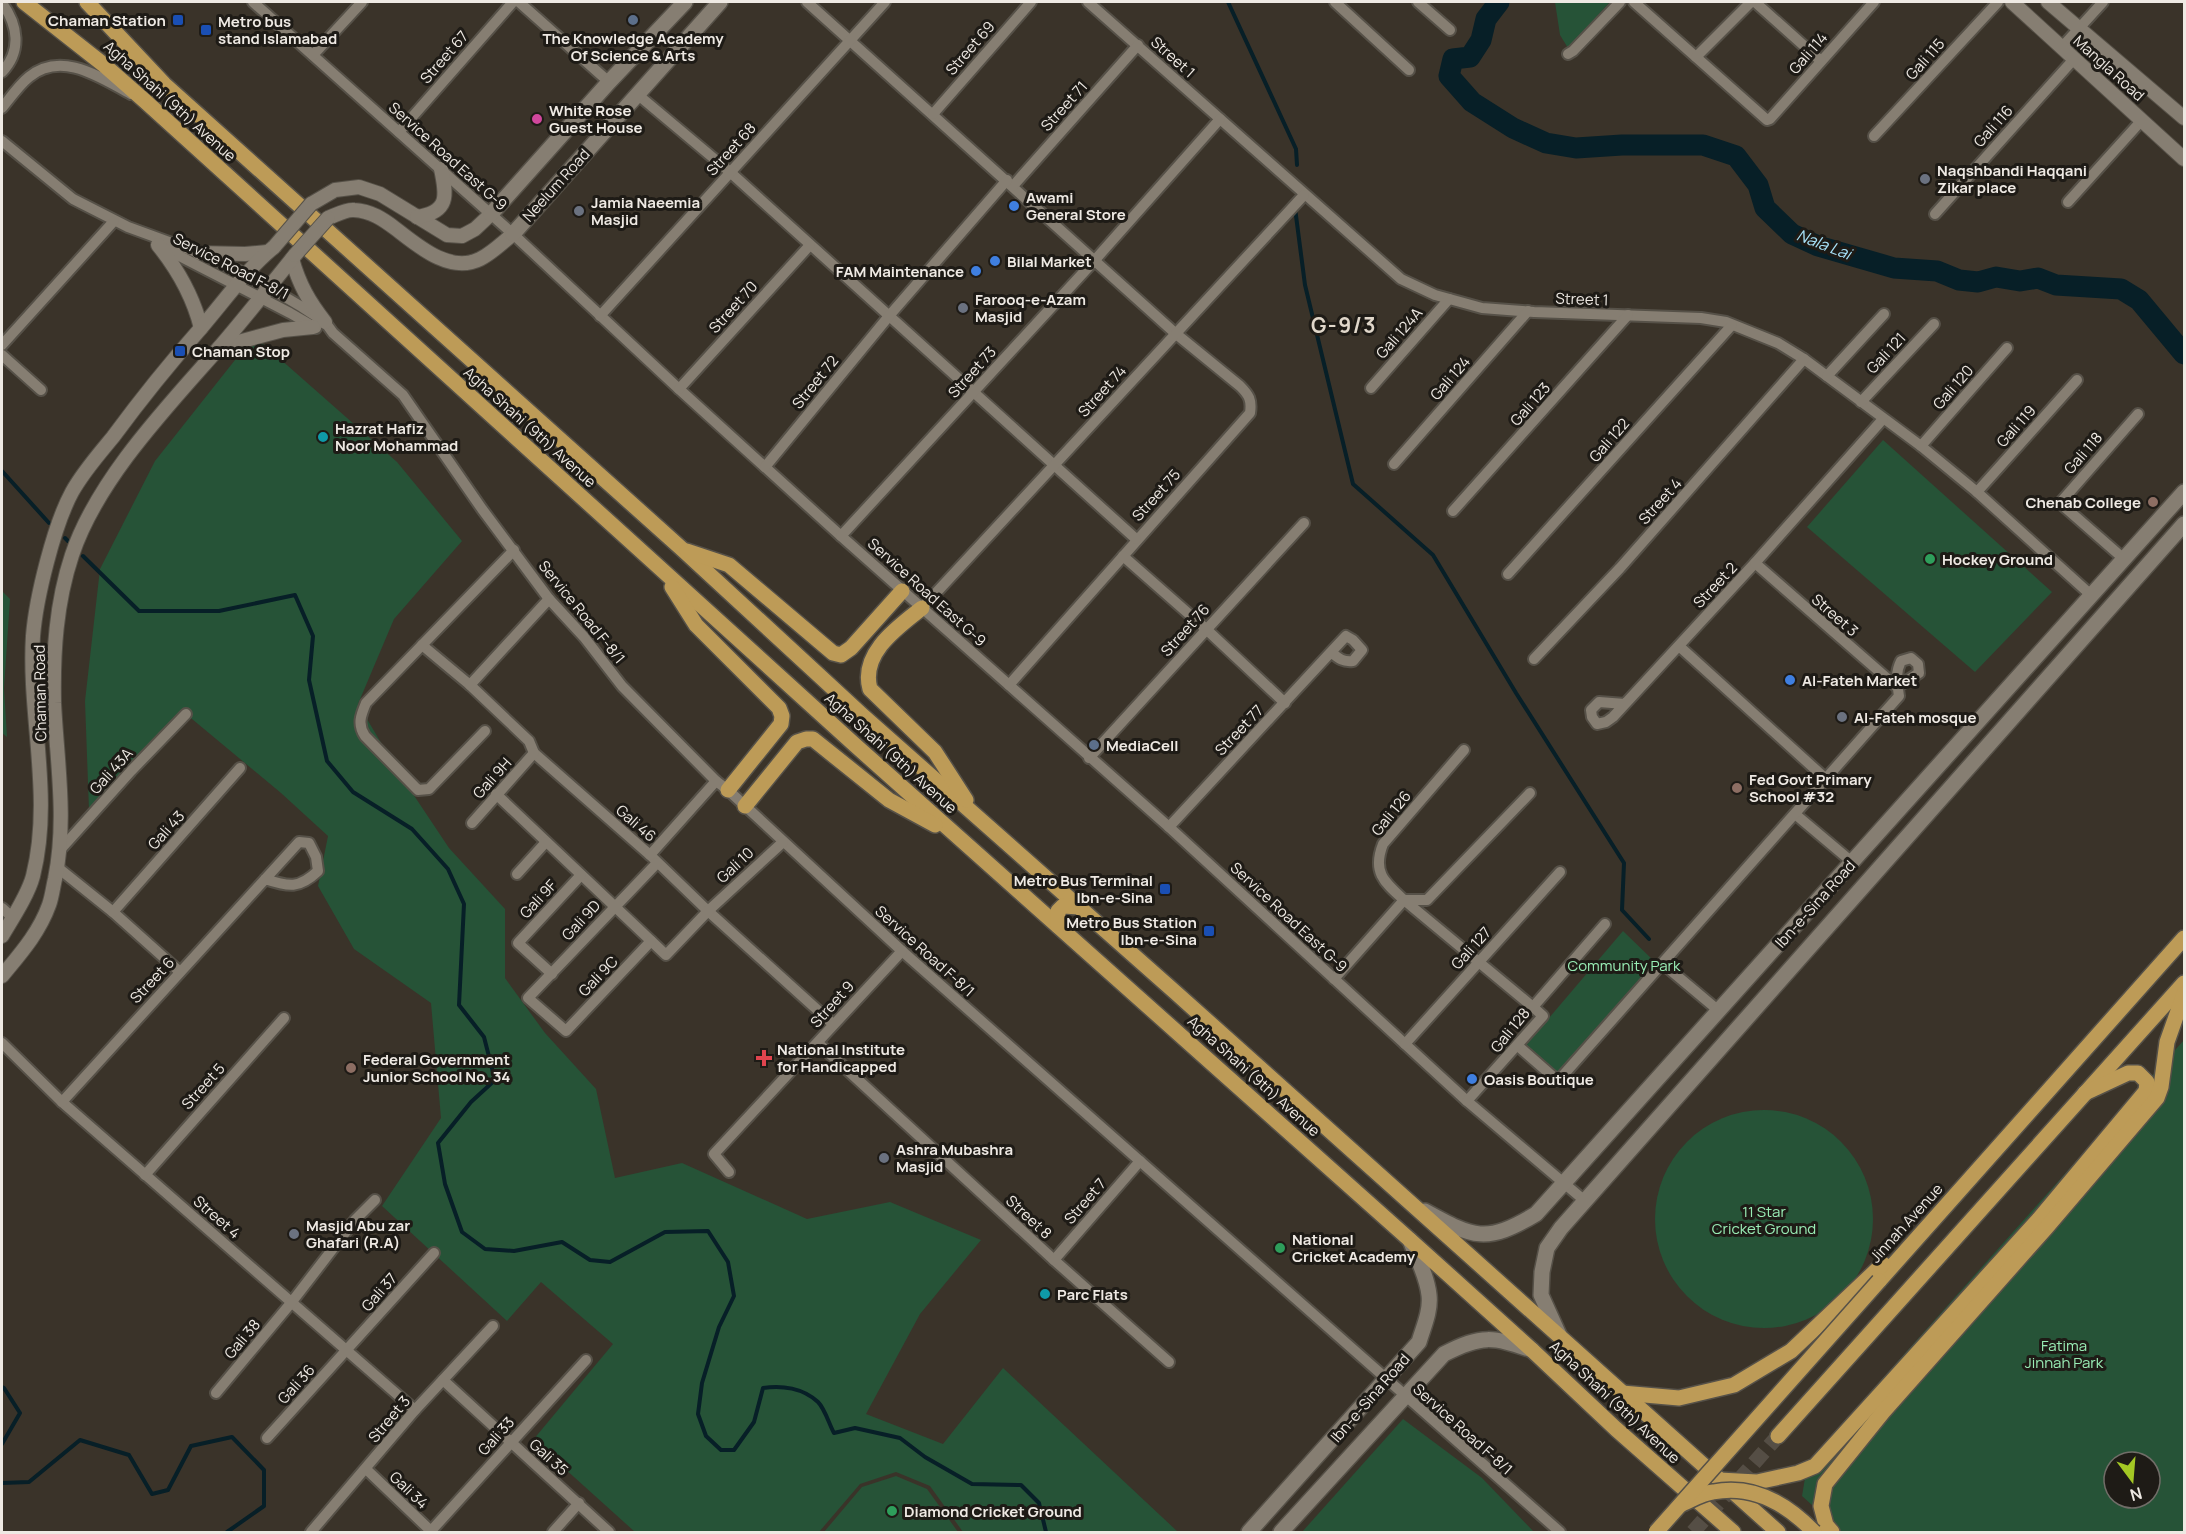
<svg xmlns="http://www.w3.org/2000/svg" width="2186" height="1534" font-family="Manrope,sans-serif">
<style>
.green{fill:#265337;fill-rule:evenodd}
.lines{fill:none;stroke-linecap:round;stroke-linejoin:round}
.stream{stroke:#071f27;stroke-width:4}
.river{stroke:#071f27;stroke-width:21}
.primary-tunnel{stroke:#554e45;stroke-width:15;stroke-dasharray:15 8;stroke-linecap:butt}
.minor-casing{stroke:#565148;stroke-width:14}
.tertiary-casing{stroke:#565148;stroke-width:16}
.secondary-casing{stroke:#565148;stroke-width:18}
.primary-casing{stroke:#565148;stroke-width:18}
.minor{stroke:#867e72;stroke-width:10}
.tertiary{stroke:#867e72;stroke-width:14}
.secondary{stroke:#867e72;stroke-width:15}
.primary{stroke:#bd9b57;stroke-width:15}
.tertiary-bridge-casing{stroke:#565148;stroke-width:16;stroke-linecap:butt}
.primary-bridge-casing{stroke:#565148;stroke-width:18;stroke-linecap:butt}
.tertiary-bridge{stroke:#867e72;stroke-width:14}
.primary-bridge{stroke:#bd9b57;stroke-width:15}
.transit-dot{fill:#1a4fb4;stroke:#1e1b16;stroke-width:2}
.service-dot{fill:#5c6f8a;stroke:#1e1b16;stroke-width:2}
.hotel-dot{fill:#d1479c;stroke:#1e1b16;stroke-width:2}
.worship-dot{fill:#6b7280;stroke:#1e1b16;stroke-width:2}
.shop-dot{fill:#3f7fe0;stroke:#1e1b16;stroke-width:2}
.culture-dot{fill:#0f9aa8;stroke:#1e1b16;stroke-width:2}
.education-dot{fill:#8d6e63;stroke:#1e1b16;stroke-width:2}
.leisure-dot{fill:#2e9e5b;stroke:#1e1b16;stroke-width:2}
.health-dot{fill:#e0444e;stroke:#1e1b16;stroke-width:2}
.labels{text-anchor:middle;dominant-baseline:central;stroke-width:6;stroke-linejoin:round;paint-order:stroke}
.poi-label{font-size:15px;font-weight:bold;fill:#eee9e3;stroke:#1e1b16;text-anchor:start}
.street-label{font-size:15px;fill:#eee9e3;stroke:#1e1b16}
.park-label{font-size:15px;fill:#99edb5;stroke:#1e1b16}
.water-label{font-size:16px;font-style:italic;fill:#a8e3fa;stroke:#1e1b16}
.district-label{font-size:21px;font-weight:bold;letter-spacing:1.5px;fill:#e0d7ca;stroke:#1e1b16}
</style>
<rect width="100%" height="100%" fill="#3a3329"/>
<g class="green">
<path d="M1555,2H1610L1568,48L1560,35Z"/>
<path d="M254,336L397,462L462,541L394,619L358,704L399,773L449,848L505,909V978L545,1033L596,1089L615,1178L682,1163L807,1219L890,1202L981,1240L920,1314L866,1414L943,1444L1003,1368L1178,1532H963L930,1486L896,1472L860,1484L819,1532H635L533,1440L613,1344L541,1282L507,1321L382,1206L441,1118L431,1003L354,949L318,886L328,836L281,793L186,714L89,810L85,701L100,569L155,461Z"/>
<path d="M1883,440L2052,592L1975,672L1807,527Z"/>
<path d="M2,591L10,599L4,688L7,737L2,733Z"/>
<path d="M1623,931L1657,964L1557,1073L1526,1045Z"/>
<path d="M2184,1040V1532H1842L1802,1496L1807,1466L1842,1424ZM2114,1462H2150V1498H2114Z"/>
<circle cx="1764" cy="1219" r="109"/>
<path d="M1403,1419L1482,1478L1534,1532H1302Z"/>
<path d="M896,1476L927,1489L958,1532H824L862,1487Z"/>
</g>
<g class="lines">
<g class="stream">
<path d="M1228,2L1296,149L1297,165"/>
<path d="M1295,208L1305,285L1353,484L1433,555L1516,693L1624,863L1622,910L1649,939"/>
<path d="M2,471L49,523"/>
<path d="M65,538L68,541"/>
<path d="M83,556L139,611H219L295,595L313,636L309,680L327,761L353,792L412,829L448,869L464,904L459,1005L484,1037L495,1080L471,1102L438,1143L445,1184L462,1232L485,1249L514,1251L562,1242L590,1260L610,1262L665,1232L708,1231L728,1262L734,1296L719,1327L702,1383L698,1414L706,1436L721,1450H734L754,1422L763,1388C782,1385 803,1388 818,1402C825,1409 829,1424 834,1433L855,1428L900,1438L925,1457L972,1484L1021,1485L1039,1503L1046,1532"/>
<path d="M2,1387L4,1388L20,1413L2,1444"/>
<path d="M2,1483L29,1482L80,1440L129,1455L152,1494L168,1490L191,1446L232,1437L264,1470V1506L227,1532"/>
</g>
<path class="river" d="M1499,2L1486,19L1481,40L1470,57L1453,59L1449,76L1472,102L1513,128L1546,143L1576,148L1622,145H1703L1736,156L1758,185L1765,208L1792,234L1818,246L1894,268L1937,271L1959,280L1978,282L1996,277L2020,281L2038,278L2056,285L2121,289L2139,300L2184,354"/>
<path class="primary-tunnel" d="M1693,1532L1778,1436"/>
<defs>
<g id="minor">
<path d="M253,2L513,234L679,389L841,536L1169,827L1467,1101L1585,1201"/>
<path d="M519,2L609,82"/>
<path d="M807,2L1175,333L1240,386C1249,395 1252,400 1250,413L1009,685"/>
<path d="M1088,2L1401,279L1435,295L1482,308L1534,312L1701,318L1726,322L1778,343L1804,359L1921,446L1977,492L2091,595"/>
<path d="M1335,2L1409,70"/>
<path d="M1418,2L1450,30"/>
<path d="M1634,2L1767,120L1770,119L1874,2"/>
<path d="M1755,2L1821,61"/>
<path d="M2,3C18,25 22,51 2,72"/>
<path d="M2062,47L2103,2"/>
<path d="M1568,54L1573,51L1620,2"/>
<path d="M313,55L362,2"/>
<path d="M1696,57L1751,2"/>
<path d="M637,94L730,172L1136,539"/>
<path d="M2,108C10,98 19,85 29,77C62,50 101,78 131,94"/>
<path d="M933,114L1031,2"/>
<path d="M399,132L513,2"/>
<path d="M1874,136L1998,2"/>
<path d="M2,141L73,199L128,227L199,253L246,274L302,307L325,322L333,333L403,395L482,509L549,599L584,637L622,686L716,781L728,790L902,951L1560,1532"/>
<path d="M1013,186L1138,45"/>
<path d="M2068,202L2142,120"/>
<path d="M1935,214L2074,59"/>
<path d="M160,246L290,313L316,328"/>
<path d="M600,316L885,2"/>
<path d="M2,345L114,221"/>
<path d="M2,355L41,390"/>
<path d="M1827,376L1884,314"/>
<path d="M1371,388L1449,299"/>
<path d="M679,389L810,245"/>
<path d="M1861,402L1934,324"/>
<path d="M1921,446L2007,348"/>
<path d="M1394,464L1528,311"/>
<path d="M765,467L889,316L1007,180"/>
<path d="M1977,492L2077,380"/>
<path d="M1453,511L1628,315"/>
<path d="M841,536L1094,261L1220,119"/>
<path d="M1123,556L1206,629L1285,703"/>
<path d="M2124,559L2060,503L2138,414"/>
<path d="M1508,574L1732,325"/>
<path d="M922,608L1304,195"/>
<path d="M422,645L470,685L529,741L534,753L650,855L708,911L833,1024"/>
<path d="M1679,646L1826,779"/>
<path d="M1534,659L1620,568L1804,359"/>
<path d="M470,685L549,599"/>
<path d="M1625,704L1599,702L1591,710L1592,717L1597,724L1606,722L1613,717L1755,563L1883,419"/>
<path d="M485,731L429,789L418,790L365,736C357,724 361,715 366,703L514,550"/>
<path d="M1464,750L1383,844C1372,872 1384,882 1404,900L1533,1007"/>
<path d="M1089,758L1304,523"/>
<path d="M496,794L666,955L708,911L783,842"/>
<path d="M1795,814L1852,862"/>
<path d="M472,823L534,753"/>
<path d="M1169,827L1331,652L1346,636L1353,640L1362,650L1353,661C1343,662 1339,659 1331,652"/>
<path d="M60,850L131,771L186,714"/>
<path d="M650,855L716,781"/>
<path d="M57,867L113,912L180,972"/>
<path d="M517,874L546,842"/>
<path d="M2,908L13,918"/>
<path d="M113,912L240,768"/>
<path d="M651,941L566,1031L528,998L657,863"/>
<path d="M1663,964L1719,1011"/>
<path d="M552,974L518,943L581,875"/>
<path d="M1334,979L1404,900H1427L1530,793"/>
<path d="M2,1043L62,1102L415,1410"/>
<path d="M818,1043L1054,1260L1169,1362"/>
<path d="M1405,1044L1560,872"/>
<path d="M1518,1046L1558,1081L1899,696C1897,682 1895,673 1901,661L1911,658L1918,664L1919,673L1897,687L1755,563"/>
<path d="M1467,1101L1543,1016L1533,1007L1605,924"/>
<path d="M62,1102C141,1015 220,929 299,842L309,843L316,857L318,871C299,889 289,887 265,879"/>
<path d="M729,1172L714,1154L902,951"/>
<path d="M145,1175L284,1018"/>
<path d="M1054,1260L1140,1161"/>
<path d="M443,1380L609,1532"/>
<path d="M216,1393L291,1303L355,1220L375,1200"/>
<path d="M267,1438L434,1253"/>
<path d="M366,1469L432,1532"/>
<path d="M311,1532L415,1410L493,1326"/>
<path d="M430,1532L586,1360"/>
<path d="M553,1532L579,1503"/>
</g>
<g id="tertiary">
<path d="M2012,2L2184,159"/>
<path d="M2048,2L2184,118"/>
<path d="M311,204L335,190L359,187L380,194L447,235L462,236L475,229L491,214"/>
<path d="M417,217C449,212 447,196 441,169"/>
<path d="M328,218C336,215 346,209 354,210C371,211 383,219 396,229C418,246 450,274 480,259C492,253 502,243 513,234"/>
<path d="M158,245C179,271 193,296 201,328"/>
<path d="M199,253L245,254L267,252"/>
<path d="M292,259C299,284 309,302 325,322"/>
<path d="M220,347L283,330L313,327"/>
<path d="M2,936C12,919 28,895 33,876C53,796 28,716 33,636C36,598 54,525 72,492C83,472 99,454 113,437C141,399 170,363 201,328C225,300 246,270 274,247"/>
<path d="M2,976C20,954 39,933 49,905C52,897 53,887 55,879C67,820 57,762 54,703C53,653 56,603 72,555C97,480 166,408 218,349C244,319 270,286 295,255"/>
</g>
<g id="secondary">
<path d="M491,214L609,82L685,2"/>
<path d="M513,234L720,2"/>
<path d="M1425,1211C1474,1238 1486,1244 1536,1214L2184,492"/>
<path d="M1560,1337L1541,1295L1542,1272L1547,1248L1561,1228L2184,524"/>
<path d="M1249,1532L1419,1342C1423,1328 1431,1311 1429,1295C1427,1276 1417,1258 1410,1240"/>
<path d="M1281,1532L1444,1354C1483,1334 1492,1337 1532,1350"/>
</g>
<g id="primary">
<path d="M24,2L104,65L145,101L855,745L1410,1240L1532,1350L1616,1429L1733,1532"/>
<path d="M87,2L164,84L682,549L862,715L1175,992L1778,1532"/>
<path d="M687,551L729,565L833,653L841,655L851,648L902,591"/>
<path d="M672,587L696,625L779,708L782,716L781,724L728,790"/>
<path d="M922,608C898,627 860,653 870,689L935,752L966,800"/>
<path d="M745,806L797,742L806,739H813L889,800L935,825"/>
<path d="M1058,926V911L1063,906L1080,907"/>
<path d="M1879,1281L2184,938"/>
<path d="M1622,1393L1679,1398L1734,1385L1791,1351L1883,1264"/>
<path d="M1778,1436L2184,983"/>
<path d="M1719,1480L1757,1482L1798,1473L1815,1466L2039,1219L2146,1091L2147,1082L2138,1073H2128L2085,1093"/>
<path d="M1832,1532L1826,1525L1821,1506L1825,1484L1883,1412L2046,1228L2157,1098L2161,1087L2167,1042L2184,994"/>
</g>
</defs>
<use href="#minor" class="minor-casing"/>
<use href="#tertiary" class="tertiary-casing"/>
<use href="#secondary" class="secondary-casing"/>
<use href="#primary" class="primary-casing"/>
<use href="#minor" class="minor"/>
<use href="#tertiary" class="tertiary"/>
<use href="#secondary" class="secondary"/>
<use href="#primary" class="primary"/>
<defs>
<g id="tertiary-bridge">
<path d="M274,247L311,204"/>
<path d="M295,255L328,218"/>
</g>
<g id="primary-bridge">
<path d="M1682,1504C1692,1500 1702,1493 1713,1492C1753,1484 1787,1504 1814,1532"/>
<path d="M1656,1532L1879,1281"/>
</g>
</defs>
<use href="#tertiary-bridge" class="tertiary-bridge-casing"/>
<use href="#primary-bridge" class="primary-bridge-casing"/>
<use href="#tertiary-bridge" class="tertiary-bridge"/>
<use href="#primary-bridge" class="primary-bridge"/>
</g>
<g class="transit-dot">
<rect x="172" y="14" width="12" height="12" rx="3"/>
<rect x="200" y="24" width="12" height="12" rx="3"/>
<rect x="174" y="345" width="12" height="12" rx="3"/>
<rect x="1159" y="883" width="12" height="12" rx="3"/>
<rect x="1203" y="925" width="12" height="12" rx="3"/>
</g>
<g class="service-dot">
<circle cx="633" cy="20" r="6"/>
<circle cx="1094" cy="745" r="6"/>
</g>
<circle class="hotel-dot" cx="537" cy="119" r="6"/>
<g class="worship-dot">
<circle cx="1925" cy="179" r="6"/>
<circle cx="579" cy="211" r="6"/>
<circle cx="963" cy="308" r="6"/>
<circle cx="1842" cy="717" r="6"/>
<circle cx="884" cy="1158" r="6"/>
<circle cx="294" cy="1234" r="6"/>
</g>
<g class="shop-dot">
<circle cx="1014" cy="206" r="6"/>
<circle cx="995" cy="261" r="6"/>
<circle cx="976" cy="271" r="6"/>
<circle cx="1790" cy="680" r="6"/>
<circle cx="1472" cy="1079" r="6"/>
</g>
<g class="culture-dot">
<circle cx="323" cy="437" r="6"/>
<circle cx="1045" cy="1294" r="6"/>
</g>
<g class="education-dot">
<circle cx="2153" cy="502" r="6"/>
<circle cx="1737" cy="788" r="6"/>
<circle cx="351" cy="1068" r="6"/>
</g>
<g class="leisure-dot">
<circle cx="1930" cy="559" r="6"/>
<circle cx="1280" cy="1248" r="6"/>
<circle cx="892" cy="1511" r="6"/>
</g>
<path class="health-dot" d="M761 1049h6v6h6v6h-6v6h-6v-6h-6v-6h6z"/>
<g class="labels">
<g class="poi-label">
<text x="166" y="20" text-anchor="end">Chaman Station</text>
<text x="218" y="21">Metro bus<tspan x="218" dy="17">stand Islamabad</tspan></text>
<text x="633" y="38" text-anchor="middle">The Knowledge Academy<tspan x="633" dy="17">Of Science &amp; Arts</tspan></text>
<text x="549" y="110">White Rose<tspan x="549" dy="17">Guest House</tspan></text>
<text x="1937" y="170">Naqshbandi Haqqani<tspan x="1937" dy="17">Zikar place</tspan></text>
<text x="1026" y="197">Awami<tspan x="1026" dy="17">General Store</tspan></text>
<text x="591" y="202">Jamia Naeemia<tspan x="591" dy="17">Masjid</tspan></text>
<text x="1007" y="261">Bilal Market</text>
<text x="964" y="271" text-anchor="end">FAM Maintenance</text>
<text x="975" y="299">Farooq-e-Azam<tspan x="975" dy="17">Masjid</tspan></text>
<text x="192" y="351">Chaman Stop</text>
<text x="335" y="428">Hazrat Hafiz<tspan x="335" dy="17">Noor Mohammad</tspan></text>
<text x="2141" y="502" text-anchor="end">Chenab College</text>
<text x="1942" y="559">Hockey Ground</text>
<text x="1802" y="680">Al-Fateh Market</text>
<text x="1854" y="717">Al-Fateh mosque</text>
<text x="1106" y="745">MediaCell</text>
<text x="1749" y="779">Fed Govt Primary<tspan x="1749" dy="17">School #32</tspan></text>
<text x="1153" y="880" text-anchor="end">Metro Bus Terminal<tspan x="1153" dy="17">Ibn-e-Sina</tspan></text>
<text x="1197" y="922" text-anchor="end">Metro Bus Station<tspan x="1197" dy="17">Ibn-e-Sina</tspan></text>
<text x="777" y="1049">National Institute<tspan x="777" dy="17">for Handicapped</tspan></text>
<text x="363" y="1059">Federal Government<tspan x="363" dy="17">Junior School No. 34</tspan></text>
<text x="1484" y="1079">Oasis Boutique</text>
<text x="896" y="1149">Ashra Mubashra<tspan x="896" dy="17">Masjid</tspan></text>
<text x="306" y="1225">Masjid Abu zar<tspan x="306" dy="17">Ghafari (R.A)</tspan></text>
<text x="1292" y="1239">National<tspan x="1292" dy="17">Cricket Academy</tspan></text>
<text x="1057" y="1294">Parc Flats</text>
<text x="904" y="1511">Diamond Cricket Ground</text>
</g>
<g class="street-label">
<text transform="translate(970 48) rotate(-49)">Street 69</text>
<text transform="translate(1808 53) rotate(-49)">Gali 114</text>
<text transform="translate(444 57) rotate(-49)">Street 67</text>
<text transform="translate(1173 57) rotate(42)">Street 1</text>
<text transform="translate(1925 59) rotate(-48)">Gali 115</text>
<text transform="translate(2109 68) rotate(42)">Mangla Road</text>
<text transform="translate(170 101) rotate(42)">Agha Shahi (9th) Avenue</text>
<text transform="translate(1064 106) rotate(-48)">Street 71</text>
<text transform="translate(1993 126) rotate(-48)">Gali 116</text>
<text transform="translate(731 149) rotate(-48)">Street 68</text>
<text transform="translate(448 156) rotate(42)">Service Road East G-9</text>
<text transform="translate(556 185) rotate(-48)">Neelum Road</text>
<text transform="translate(231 266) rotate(27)">Service Road F-8/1</text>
<text transform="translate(1582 299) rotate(2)">Street 1</text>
<text transform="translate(733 307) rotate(-48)">Street 70</text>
<text transform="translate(1399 333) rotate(-49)">Gali 124A</text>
<text transform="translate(1886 353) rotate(-47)">Gali 121</text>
<text transform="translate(972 372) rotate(-48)">Street 73</text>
<text transform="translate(1450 378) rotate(-49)">Gali 124</text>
<text transform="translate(815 382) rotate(-51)">Street 72</text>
<text transform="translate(1953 387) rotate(-49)">Gali 120</text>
<text transform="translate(1102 391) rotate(-48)">Street 74</text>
<text transform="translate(1530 404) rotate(-49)">Gali 123</text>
<text transform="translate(2016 426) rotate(-48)">Gali 119</text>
<text transform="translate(530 427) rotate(42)">Agha Shahi (9th) Avenue</text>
<text transform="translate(1609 440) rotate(-49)">Gali 122</text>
<text transform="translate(2083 453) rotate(-49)">Gali 118</text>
<text transform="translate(1156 495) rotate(-48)">Street 75</text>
<text transform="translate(1660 501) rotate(-48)">Street 4</text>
<text transform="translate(1715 585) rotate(-47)">Street 2</text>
<text transform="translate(927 592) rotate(42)">Service Road East G-9</text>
<text transform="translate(582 612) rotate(51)">Service Road F-8/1</text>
<text transform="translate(1835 615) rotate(41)">Street 3</text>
<text transform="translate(1185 630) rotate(-48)">Street 76</text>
<text transform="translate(40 693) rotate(-91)">Chaman Road</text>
<text transform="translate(1239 730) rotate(-47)">Street 77</text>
<text transform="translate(891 753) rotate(42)">Agha Shahi (9th) Avenue</text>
<text transform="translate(111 771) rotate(-48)">Gali 43A</text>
<text transform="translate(492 778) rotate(-48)">Gali 9H</text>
<text transform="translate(1391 813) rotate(-51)">Gali 126</text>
<text transform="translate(636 823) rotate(41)">Gali 46</text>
<text transform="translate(166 830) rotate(-48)">Gali 43</text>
<text transform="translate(735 865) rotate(-43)">Gali 10</text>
<text transform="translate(538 899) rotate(-47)">Gali 9F</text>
<text transform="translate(1815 904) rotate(-48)">Ibn-e-Sina Road</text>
<text transform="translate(1289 917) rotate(43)">Service Road East G-9</text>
<text transform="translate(581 920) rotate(-47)">Gali 9D</text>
<text transform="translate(1471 948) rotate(-48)">Gali 127</text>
<text transform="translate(925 951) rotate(42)">Service Road F-8/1</text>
<text transform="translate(598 976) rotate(-46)">Gali 9C</text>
<text transform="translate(152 980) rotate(-47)">Street 6</text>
<text transform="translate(832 1004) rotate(-48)">Street 9</text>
<text transform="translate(1510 1030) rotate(-51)">Gali 128</text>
<text transform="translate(1254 1076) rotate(42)">Agha Shahi (9th) Avenue</text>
<text transform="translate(203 1086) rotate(-48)">Street 5</text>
<text transform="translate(1085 1201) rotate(-49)">Street 7</text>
<text transform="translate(217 1217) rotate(41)">Street 4</text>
<text transform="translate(1029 1217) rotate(43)">Street 8</text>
<text transform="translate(1906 1223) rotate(-48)">Jinnah Avenue</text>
<text transform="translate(379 1292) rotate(-49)">Gali 37</text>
<text transform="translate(242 1339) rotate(-50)">Gali 38</text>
<text transform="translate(296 1384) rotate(-48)">Gali 36</text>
<text transform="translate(1370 1398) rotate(-49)">Ibn-e-Sina Road</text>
<text transform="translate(1615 1402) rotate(43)">Agha Shahi (9th) Avenue</text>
<text transform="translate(389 1419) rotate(-50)">Street 3</text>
<text transform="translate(1463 1429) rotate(42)">Service Road F-8/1</text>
<text transform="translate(496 1436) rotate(-48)">Gali 33</text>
<text transform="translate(549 1457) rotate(42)">Gali 35</text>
<text transform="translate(409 1490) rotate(44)">Gali 34</text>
</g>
<g class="park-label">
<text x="1624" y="965">Community Park</text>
<text x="1764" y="1211">11 Star<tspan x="1764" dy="17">Cricket Ground</tspan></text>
<text x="2064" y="1345">Fatima<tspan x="2064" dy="17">Jinnah Park</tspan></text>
</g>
<g class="water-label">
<text transform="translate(1824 244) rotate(21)">Nala Lai</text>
</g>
<g class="district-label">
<text x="1344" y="325">G-9/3</text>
</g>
</g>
<rect width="2186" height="1534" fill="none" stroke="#eee9e3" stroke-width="6"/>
<g transform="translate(2132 1480) rotate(164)"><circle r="28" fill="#1e1b16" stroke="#716d68" stroke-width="1.5"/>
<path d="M0-4.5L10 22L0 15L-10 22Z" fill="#a4c824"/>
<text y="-9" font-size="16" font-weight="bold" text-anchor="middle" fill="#eee9e3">N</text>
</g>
</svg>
